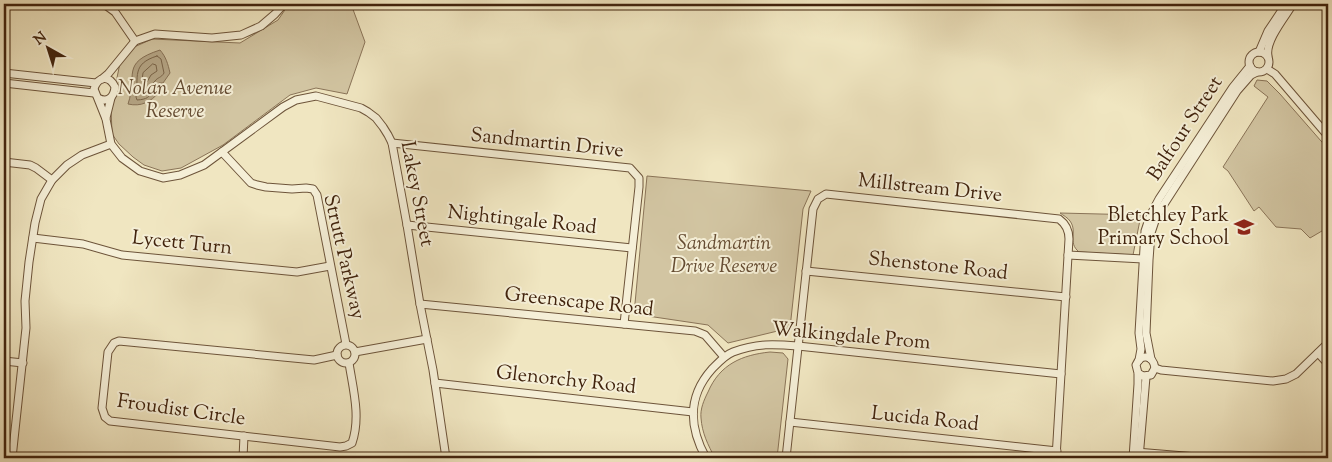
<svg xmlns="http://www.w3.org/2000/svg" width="1332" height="462" font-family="'Sorts Mill Goudy',serif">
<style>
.green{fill:#d2c5a2;stroke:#8a7458}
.water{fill:#b4a484;stroke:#867054}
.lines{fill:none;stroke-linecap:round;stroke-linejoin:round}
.shore{stroke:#7a6448;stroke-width:1}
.minor-casing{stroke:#6d543a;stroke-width:9}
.minor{stroke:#f5efd7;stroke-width:7}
.labels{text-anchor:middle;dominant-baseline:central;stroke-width:4;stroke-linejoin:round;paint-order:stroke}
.park-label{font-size:20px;font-style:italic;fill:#654c32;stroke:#f5efd7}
.street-label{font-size:20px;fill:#41230d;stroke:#f5efd7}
.poi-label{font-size:20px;fill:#41230d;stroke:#f5efd7;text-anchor:end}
</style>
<rect width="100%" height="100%" fill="#f0e6c1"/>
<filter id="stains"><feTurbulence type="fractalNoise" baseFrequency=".004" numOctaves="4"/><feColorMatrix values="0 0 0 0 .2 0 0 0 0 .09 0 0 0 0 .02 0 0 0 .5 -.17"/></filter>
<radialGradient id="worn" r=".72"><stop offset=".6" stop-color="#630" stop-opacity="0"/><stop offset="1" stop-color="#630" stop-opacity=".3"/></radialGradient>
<g class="green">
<path d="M289,4H351L365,42L347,94L316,88L290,95L223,145L181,168L162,171L144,165L133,157L119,144L112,134L111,107L120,63L132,48L152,39L240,43L278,20Z"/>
<path d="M1257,80L1267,81L1280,94L1328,149V217L1322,223L1327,228L1310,238L1301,229L1276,227L1259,207L1254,211L1228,171L1223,167L1268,97L1254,86Z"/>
<path d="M647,176L811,191L803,209L790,328L728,343L708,325L634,314Z"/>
<path d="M1060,213L1141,215L1133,255L1079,252C1067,242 1078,232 1070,221C1068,218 1063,215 1060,213Z"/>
<path d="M770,352L783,353L788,359L777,458H715C708,445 702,433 701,418C700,409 704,400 708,392C720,364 742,355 770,352Z"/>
</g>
<path class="water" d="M160,50C166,57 168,64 170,73L163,83H159L157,86L159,92C151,102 141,107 128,104C138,75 120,63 160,50Z"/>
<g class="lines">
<g class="shore">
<path d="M157,56L161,59L164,73C161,78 158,77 155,81C148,88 157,99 137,100L136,97C139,77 131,64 157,56Z"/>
<path d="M153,64L156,65L157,71L151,75L147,82H144L142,80L143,73Z"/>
</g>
<defs>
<g id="minor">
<path d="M104,4L115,12L135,41"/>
<path d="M1324,4L1328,9"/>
<circle cx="1259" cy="62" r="10"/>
<path d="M1259,52L1268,31L1286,4"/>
<path d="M1268,56C1265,41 1285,17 1293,4"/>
<path d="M1267,69L1275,74L1328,136"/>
<path d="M4,73L96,83"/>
<path d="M102,79L108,74L135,41L155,34L212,38L241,35L261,26L275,14L284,4"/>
<path d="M4,83L94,93"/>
<path d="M98,98C107,103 114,98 115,87C109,75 98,76 94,89L106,119L111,144L122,158L140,171L163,178L180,175L204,165L283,107L296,100L316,96L361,108L368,112L376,118L383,127L388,135L392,143L407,225L420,304L433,370L446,458"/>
<path d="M106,118L111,98"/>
<path d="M392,143L630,168L639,178V187L624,324"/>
<path d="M222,152L251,183L257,185L266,187L292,189L306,188L313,189L317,195L346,344"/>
<path d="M4,162L30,165L36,168L52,180"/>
<path d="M407,225L632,248"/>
<path d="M33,238L83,244L122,255L297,272L330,266"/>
<path d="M1068,255L1143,259"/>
<path d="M806,271L1066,297"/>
<path d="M420,304L695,331L705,335L724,357"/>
<circle cx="346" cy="354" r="9"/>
<path d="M355,352L427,339"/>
<path d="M1318,353L1328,364"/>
<path d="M337,355L314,360L119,341L114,343L108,352L102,408L105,417L110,421L340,447L346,446L352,443C361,417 353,389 349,363"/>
<path d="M1151,359L1146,333L1149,260L1151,233L1157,215L1237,91L1251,75L1257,72"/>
<path d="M1139,360L1141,349L1139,333L1145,231L1150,216L1159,199L1233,87L1250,66"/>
<path d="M4,361L23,363"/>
<path d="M1155,368L1161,370L1273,381L1286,379L1296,374L1328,343"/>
<path d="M435,383L693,412"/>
<path d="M790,422L1057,451"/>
<path d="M1136,452L1209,458"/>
<path d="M12,458L26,328L25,301L29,262L35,223L41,199L52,180L67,165L82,155L111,144"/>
<path d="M243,458L244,436"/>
<path d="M706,458C689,427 687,397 712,369C718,363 725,355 733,352C757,343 774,344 798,346L1061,374"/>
<path d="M786,458L813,209L818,199L826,194L1059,219C1066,224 1069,230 1069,239L1056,458"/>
<path d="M1133,458L1138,384V373L1136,365C1141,353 1153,355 1155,368L1151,375L1143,376L1138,373"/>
<path d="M1139,458L1146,377"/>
<path d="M1327,458L1328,457"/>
</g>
</defs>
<use href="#minor" class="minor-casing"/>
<use href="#minor" class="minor"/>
</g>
<defs>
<symbol id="school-bare" viewBox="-9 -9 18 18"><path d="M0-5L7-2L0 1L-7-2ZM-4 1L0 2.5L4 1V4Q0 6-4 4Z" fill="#8f2418" stroke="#f5efd7" stroke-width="2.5" paint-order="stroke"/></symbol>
</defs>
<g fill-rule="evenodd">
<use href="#school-bare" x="1230" y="213" width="28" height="28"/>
</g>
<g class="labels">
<g class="park-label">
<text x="175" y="89">Nolan Avenue<tspan x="175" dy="23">Reserve</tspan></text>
<text x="724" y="244">Sandmartin<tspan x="724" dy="23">Drive Reserve</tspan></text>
</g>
<g class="street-label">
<text transform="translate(1186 129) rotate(-57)">Balfour Street</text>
<text transform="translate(547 144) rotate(6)">Sandmartin Drive</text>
<text transform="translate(930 189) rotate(6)">Millstream Drive</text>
<text transform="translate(416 194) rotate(79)">Lakey Street</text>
<text transform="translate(522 221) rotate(6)">Nightingale Road</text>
<text transform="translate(182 244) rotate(6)">Lycett Turn</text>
<text transform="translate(343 257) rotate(77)">Strutt Parkway</text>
<text transform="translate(938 267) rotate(6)">Shenstone Road</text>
<text transform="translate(579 303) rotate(6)">Greenscape Road</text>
<text transform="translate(851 337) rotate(5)">Walkingdale Prom</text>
<text transform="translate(566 381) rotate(6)">Glenorchy Road</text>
<text transform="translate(181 411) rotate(8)">Froudist Circle</text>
<text transform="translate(925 420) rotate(6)">Lucida Road</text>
</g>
<g class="poi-label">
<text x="1229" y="216">Bletchley Park<tspan x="1229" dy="23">Primary School</tspan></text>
</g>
</g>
<rect width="1332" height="462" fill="none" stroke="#f0e6c1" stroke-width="20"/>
<rect x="5" y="5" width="1322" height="452" fill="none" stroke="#41230d" stroke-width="2.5"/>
<rect x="10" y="10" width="1312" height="442" fill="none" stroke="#41230d"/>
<g transform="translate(48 48) rotate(321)" stroke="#f5efd7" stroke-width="4" paint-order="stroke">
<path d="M0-4L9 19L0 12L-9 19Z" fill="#41230d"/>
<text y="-8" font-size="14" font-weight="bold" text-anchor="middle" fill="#41230d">N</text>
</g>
<rect width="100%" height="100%" filter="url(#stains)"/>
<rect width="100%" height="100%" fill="url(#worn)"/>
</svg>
